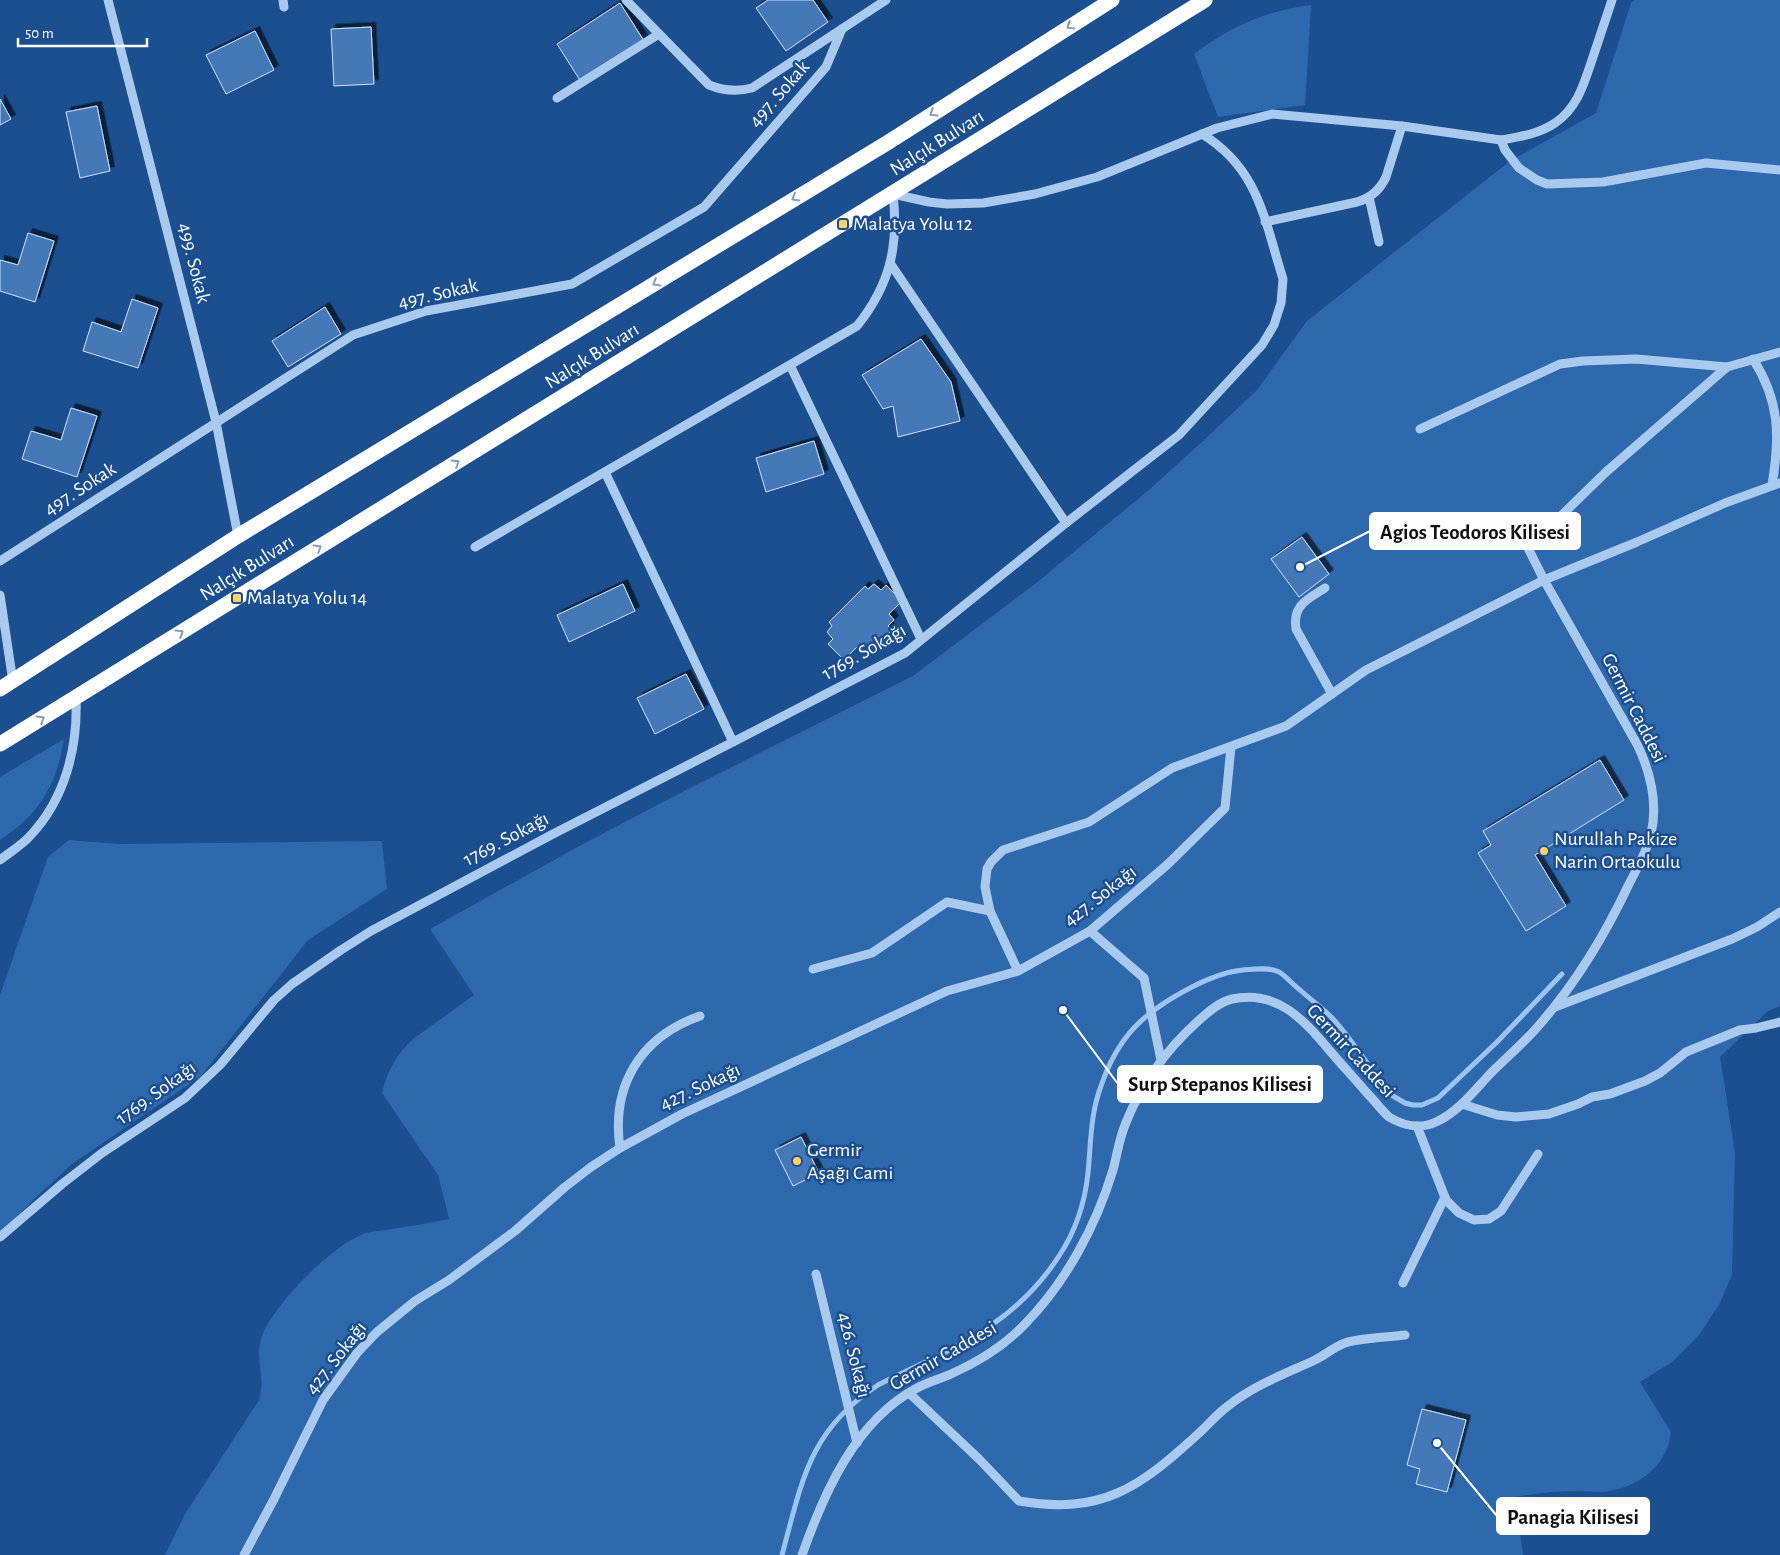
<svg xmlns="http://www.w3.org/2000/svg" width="1780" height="1555" font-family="'Alegreya Sans',sans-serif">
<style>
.green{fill:#2e69ad}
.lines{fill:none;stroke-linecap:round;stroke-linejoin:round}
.stream{stroke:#9cc4f0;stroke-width:5}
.building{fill:#4478b7;stroke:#cfe3fa;filter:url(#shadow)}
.minor{stroke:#a9c9ee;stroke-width:9}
.highway{stroke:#fff;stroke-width:15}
.oneway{stroke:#829ec1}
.poi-dot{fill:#ffd166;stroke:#1b4f8f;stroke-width:2}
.labels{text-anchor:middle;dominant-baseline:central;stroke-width:5;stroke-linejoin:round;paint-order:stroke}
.street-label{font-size:20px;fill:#fff;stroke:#1b4f8f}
.poi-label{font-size:20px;fill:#fff;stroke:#1b4f8f;text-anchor:start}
.leader{fill:none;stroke:#fff;stroke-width:2}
.callout-dot{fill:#fff;stroke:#1b4f8f;stroke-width:2}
.callout{fill:#fff;stroke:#fff;stroke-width:2}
.callout-label{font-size:21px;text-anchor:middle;font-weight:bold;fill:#111}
</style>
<defs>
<filter id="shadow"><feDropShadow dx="4.5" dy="-4.5" stdDeviation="0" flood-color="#0009"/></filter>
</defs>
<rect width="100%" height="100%" fill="#1b4f8f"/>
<g class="green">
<path d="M1635,0H1780V1006L1768,1011L1720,1057L1735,1153L1732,1275L1719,1305L1699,1335L1672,1362L1640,1382L1671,1432C1668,1463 1641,1486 1610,1491C1601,1493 1590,1491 1580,1491C1558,1491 1536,1493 1515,1497L1523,1555H165L185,1514L259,1400C266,1377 254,1358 262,1336C273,1305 334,1243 366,1233C374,1231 384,1230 392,1229C411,1226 430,1223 449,1219L438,1175L382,1093C387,1071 397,1054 413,1039L474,995L430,929L583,844L686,790L913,676L1035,584L1150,489L1204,440L1257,390L1307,321L1510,161L1596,113L1631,3Z"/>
<path d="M1311,5L1305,105L1218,117L1194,54C1232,26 1265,11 1311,5Z"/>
<path d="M64,739C57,784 39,815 0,840V777Z"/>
<path d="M69,840L119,844L382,841L387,889L308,940L201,1076L72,1164L33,1200L0,1235V995L48,857Z"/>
</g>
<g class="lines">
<path class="stream" d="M782,1555C802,1481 809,1430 878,1385C950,1349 1013,1327 1059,1256C1075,1232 1085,1202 1088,1173C1091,1144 1090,1115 1101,1086C1118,1036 1144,1012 1190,988C1207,979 1224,972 1243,970C1253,969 1270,967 1279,972C1286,976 1293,985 1300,990C1311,1000 1324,1009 1333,1019C1355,1043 1371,1072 1393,1096L1405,1103L1413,1105H1422L1438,1098L1497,1042L1562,974"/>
</g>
<g class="building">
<path d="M768,0H813L828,22L786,51L756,8Z"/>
<path d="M620,3L644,41L581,82L557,44Z"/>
<path d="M371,27L374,84L334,86L331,29Z"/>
<path d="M255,31L274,70L226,94L206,55Z"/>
<path d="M0,99L11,119L0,125Z"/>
<path d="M97,106L110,171L80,178L66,112Z"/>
<path d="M28,233L54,241L35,302L0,291V260L18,265Z"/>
<path d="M132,299L158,308L138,368L83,351L92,322L121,332Z"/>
<path d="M325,307L341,334L288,367L272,341Z"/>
<path d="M921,339L951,382L960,421L898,437L893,406L883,409L862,375Z"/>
<path d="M71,408L97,416L77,477L22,459L31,431L61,440Z"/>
<path d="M814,441L824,474L766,492L756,458Z"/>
<path d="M1302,537L1329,574L1299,597L1271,559Z"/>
<path d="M623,584L635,611L569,642L557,615Z"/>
<path d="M874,584L881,590L886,585L902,601L889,614L894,620L888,626L892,630L873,649L869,645L863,652L858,646L844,660L828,644L833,639L827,632L832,626L829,622L865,586L868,589Z"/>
<path d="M686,674L704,709L655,734L637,698Z"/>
<path d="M1600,760L1624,800L1535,855L1566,906L1526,931L1478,853L1491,845L1483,831Z"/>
<path d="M801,1137L819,1173L793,1186L775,1150Z"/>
<path d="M1422,1409L1466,1420L1447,1492L1416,1484L1420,1469L1407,1465Z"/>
</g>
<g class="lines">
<g class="minor">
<path d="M108,0L216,422L238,536"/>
<path d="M283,0L284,7"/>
<path d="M626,0L709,85C724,91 737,92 752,88L886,0"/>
<path d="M557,98L659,34"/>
<path d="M1501,140C1519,137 1539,134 1555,123C1579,107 1585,80 1594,54C1600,36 1606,18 1612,0"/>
<path d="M1369,197L1379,242"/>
<path d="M1265,222L1357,202C1371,198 1380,190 1386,177L1402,126"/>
<path d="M890,263L1066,523"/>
<path d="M1753,359C1780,401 1780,437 1772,485"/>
<path d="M790,365L921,639"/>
<path d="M1420,429L1560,364L1583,361L1636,359L1727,367L1780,352"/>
<path d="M605,472L733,742"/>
<path d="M475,547L857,326C890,285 899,246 893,194L929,202L947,204L983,203L1035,194L1097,177L1217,128L1272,114L1402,126L1501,140L1505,150L1519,168L1537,180L1547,184L1603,182L1706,163L1780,170"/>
<path d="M0,561L353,335L426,311L572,284L704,207L826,67L842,29"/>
<path d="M1325,588C1308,599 1292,605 1296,629L1332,694"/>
<path d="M0,595L13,682"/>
<path d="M0,860C10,852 22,845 30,836C65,799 78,748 76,698"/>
<path d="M1090,931L1144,978L1161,1060"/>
<path d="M813,969L872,953L947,902L990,911"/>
<path d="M1018,971L990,911L985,887L987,869L991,862L1003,850L1089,822L1172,768L1286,726L1366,670L1544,580L1637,542L1725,503L1780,483"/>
<path d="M1555,1007L1732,939L1757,927L1780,912"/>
<path d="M1462,1104L1497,1115L1516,1117L1549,1114L1578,1104L1592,1097L1610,1094L1645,1081L1660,1073L1686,1052L1740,1030L1756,1028L1780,1022"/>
<path d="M1417,1126L1446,1200L1459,1213L1474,1220L1489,1219L1501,1211L1538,1154"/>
<path d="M620,1148C611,1086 640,1037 700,1016"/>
<path d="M0,1237L62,1184L102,1153L185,1098L220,1065L274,1000L292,984L341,950L371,931L553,834L733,742L905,653L1066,523L1179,435L1262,345L1274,325L1281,303L1283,279C1264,219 1259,169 1202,134"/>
<path d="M816,1274L857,1443"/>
<path d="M1403,1283L1445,1197"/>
<path d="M909,1393L979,1459L1019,1501C1102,1515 1139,1488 1198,1434C1208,1425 1217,1414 1228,1406C1254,1385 1285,1374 1315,1360C1325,1355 1334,1347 1345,1343C1357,1338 1390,1337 1405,1335"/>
<path d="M244,1555L274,1499L323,1400L357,1353L377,1332L415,1301L449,1280L515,1231L565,1187L591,1167L620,1148L682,1114L947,991L1018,971L1090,931L1168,864L1225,808L1231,747"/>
<path d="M802,1555C824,1493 855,1421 917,1388C928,1382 940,1379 951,1374C978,1362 1005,1345 1025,1324C1066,1282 1096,1226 1113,1170C1117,1155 1119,1140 1125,1125C1141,1084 1165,1051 1197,1022C1207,1013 1219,1002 1232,999C1277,989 1304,1020 1330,1051C1342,1065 1355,1079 1367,1093C1375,1101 1381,1110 1389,1117C1404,1126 1421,1129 1436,1122C1458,1112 1474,1091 1490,1074C1504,1060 1519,1047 1533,1032C1573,988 1603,939 1628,886C1637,868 1646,854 1651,834C1658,804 1651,774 1638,746L1544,580L1528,548L1606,472L1727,367"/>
</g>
<g class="highway">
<path d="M0,689L238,536L887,143L1112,0"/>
<path d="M0,744L1205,0"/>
</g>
</g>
<defs><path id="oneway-chevron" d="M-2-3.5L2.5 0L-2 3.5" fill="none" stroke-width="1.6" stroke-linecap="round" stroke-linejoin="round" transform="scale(1.25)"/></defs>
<g class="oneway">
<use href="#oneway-chevron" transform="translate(1070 26) rotate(148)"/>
<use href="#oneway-chevron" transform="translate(933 113) rotate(148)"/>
<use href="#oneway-chevron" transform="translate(795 198) rotate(149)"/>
<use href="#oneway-chevron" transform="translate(656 283) rotate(149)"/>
<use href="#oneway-chevron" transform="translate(456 463) rotate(-32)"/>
<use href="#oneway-chevron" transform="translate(318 548) rotate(-32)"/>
<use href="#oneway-chevron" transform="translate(180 633) rotate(-32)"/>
<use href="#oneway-chevron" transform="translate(41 719) rotate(-32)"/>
</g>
<g class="poi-dot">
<rect x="838" y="219" width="10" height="10" rx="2.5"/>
<rect x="232" y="593" width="10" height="10" rx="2.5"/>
<circle cx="1544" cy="851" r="5"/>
<circle cx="797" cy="1161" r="5"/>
</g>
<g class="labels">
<g class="street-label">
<text transform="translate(779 94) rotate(-49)">497. Sokak</text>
<text transform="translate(937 143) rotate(-32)">Nalçık Bulvarı</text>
<text transform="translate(194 263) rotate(76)">499. Sokak</text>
<text transform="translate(438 294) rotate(-13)">497. Sokak</text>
<text transform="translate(592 356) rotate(-32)">Nalçık Bulvarı</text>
<text transform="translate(80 489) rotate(-33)">497. Sokak</text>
<text transform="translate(247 568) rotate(-32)">Nalçık Bulvarı</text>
<text transform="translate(864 652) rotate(-30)">1769. Sokağı</text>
<text transform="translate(1634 708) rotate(63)">Germir Caddesi</text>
<text transform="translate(506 839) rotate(-28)">1769. Sokağı</text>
<text transform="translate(1100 896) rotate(-38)">427. Sokağı</text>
<text transform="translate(1351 1051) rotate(47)">Germir Caddesi</text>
<text transform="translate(700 1087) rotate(-25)">427. Sokağı</text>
<text transform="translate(156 1093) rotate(-36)">1769. Sokağı</text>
<text transform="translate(854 1355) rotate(76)">426. Sokağı</text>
<text transform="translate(943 1356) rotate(-30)">Germir Caddesi</text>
<text transform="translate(336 1358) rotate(-52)">427. Sokağı</text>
</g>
<g class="poi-label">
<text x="853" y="224">Malatya Yolu 12</text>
<text x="247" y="598">Malatya Yolu 14</text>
<text x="1554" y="839">Nurullah Pakize<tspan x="1554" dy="23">Narin Ortaokulu</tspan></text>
<text x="807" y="1150">Germir<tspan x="807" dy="23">Aşağı Cami</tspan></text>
</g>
</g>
<path class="leader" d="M1300 567L1370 531M1063 1010L1118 1084M1437 1443L1497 1516"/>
<g class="callout-dot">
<circle cx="1300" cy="567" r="5"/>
<circle cx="1063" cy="1010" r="5"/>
<circle cx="1437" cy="1443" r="5"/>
</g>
<g class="callout">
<rect x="1370" y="513" width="210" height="36" rx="5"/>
<rect x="1118" y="1066" width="204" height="36" rx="5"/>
<rect x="1497" y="1498" width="152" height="36" rx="5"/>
</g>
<g class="callout-label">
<text x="1475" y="539">Agios Teodoros Kilisesi</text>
<text x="1220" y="1091">Surp Stepanos Kilisesi</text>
<text x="1573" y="1524">Panagia Kilisesi</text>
</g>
<path d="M18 38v8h129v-8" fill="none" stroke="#ffffff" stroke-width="2.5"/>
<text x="25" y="38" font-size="15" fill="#ffffff" stroke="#1b4f8f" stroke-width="4" paint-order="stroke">50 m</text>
</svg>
